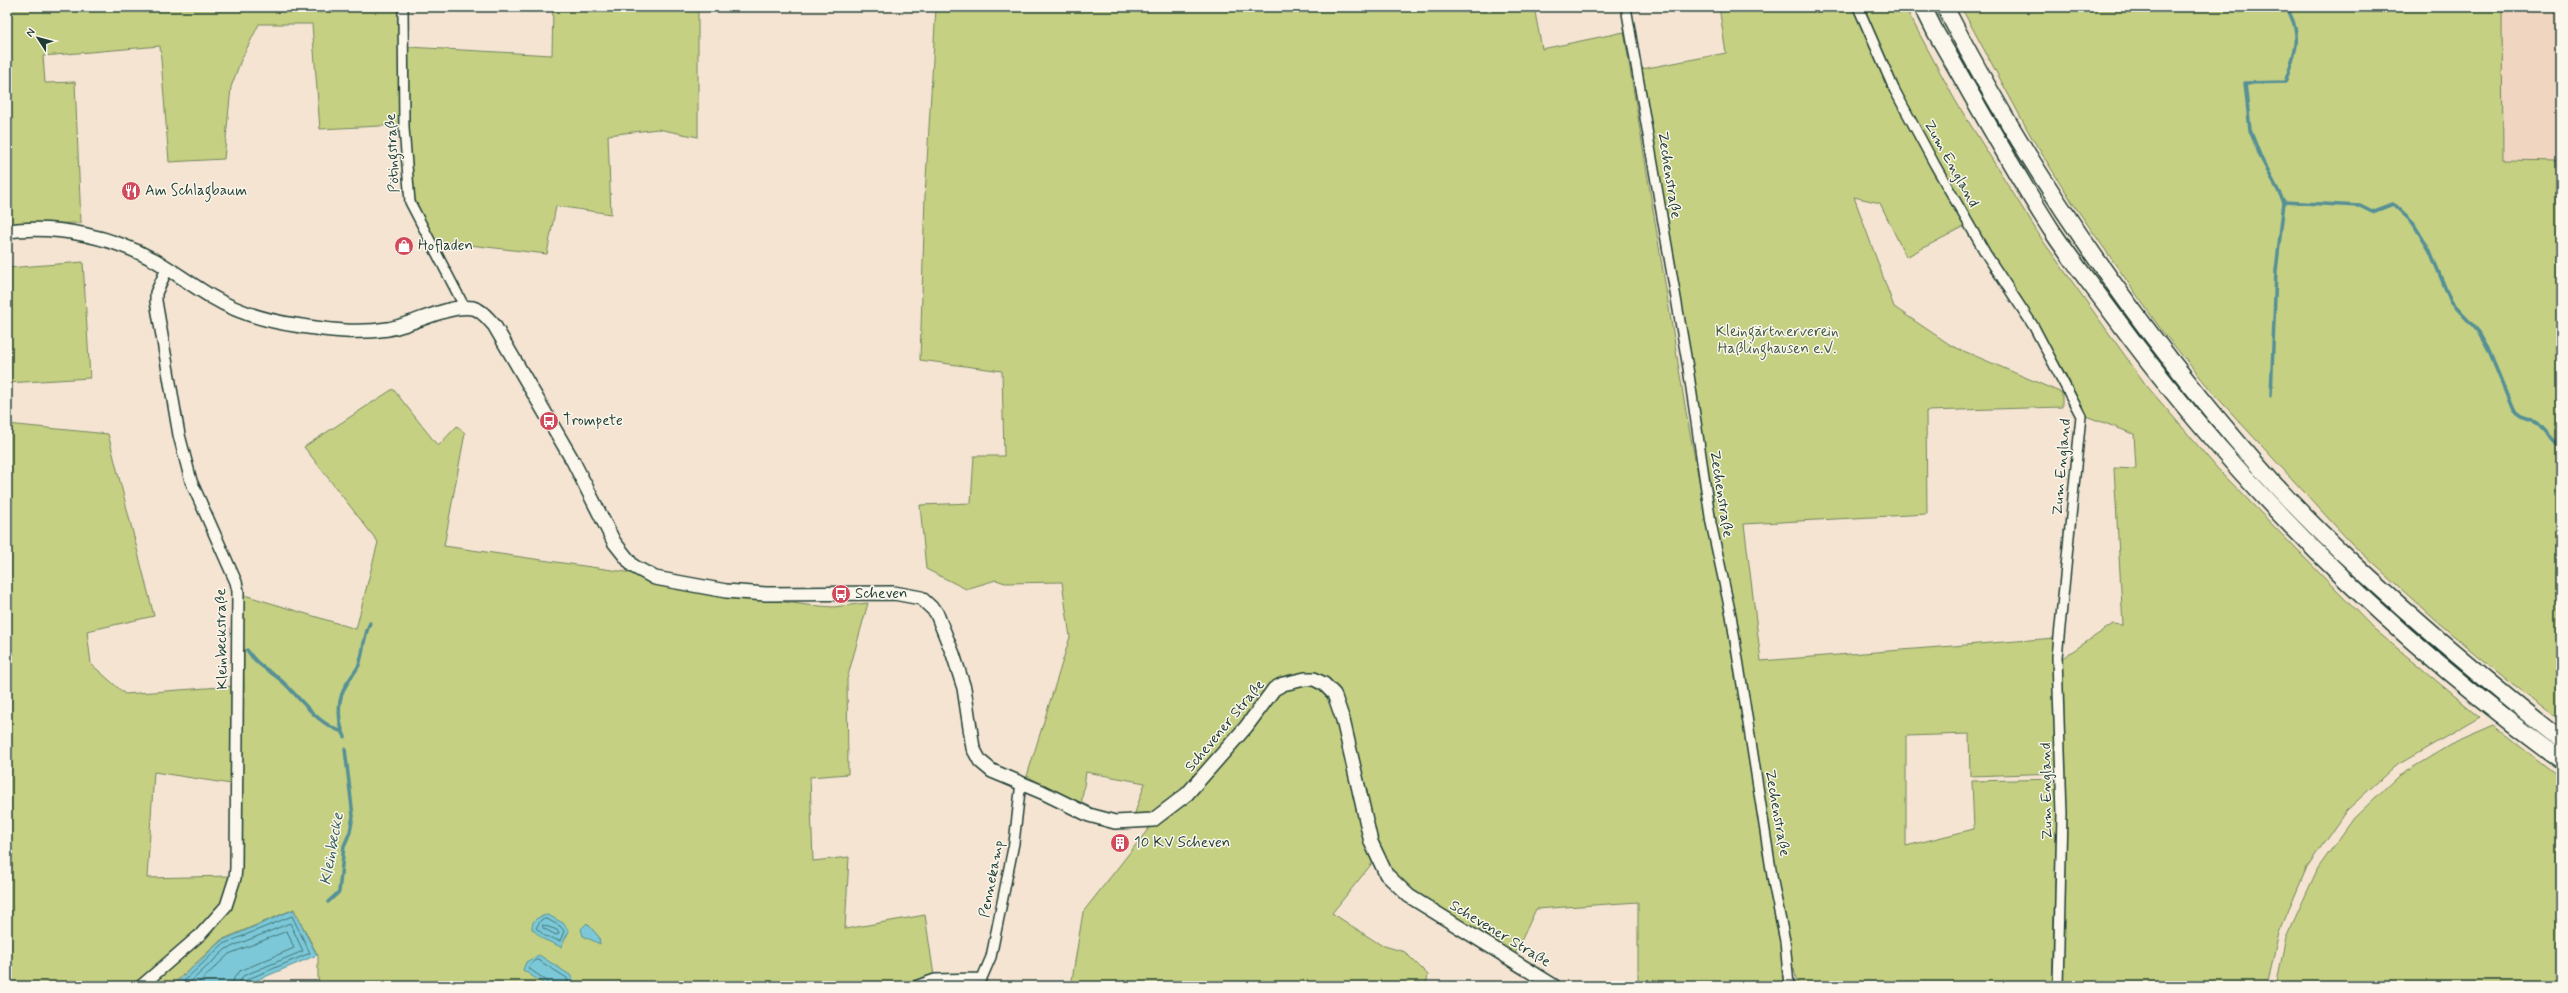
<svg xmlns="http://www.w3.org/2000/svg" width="2568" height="993" font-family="Mynerve,sans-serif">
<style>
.built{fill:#f0d6c0}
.green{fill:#c5d083;stroke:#72865c}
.water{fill:#7bc8d8;stroke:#569096}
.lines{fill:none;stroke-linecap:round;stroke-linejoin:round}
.shore{stroke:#447576;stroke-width:1}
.stream{stroke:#569096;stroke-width:3.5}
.minor-casing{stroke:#1f3d34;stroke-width:12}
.tertiary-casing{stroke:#1f3d34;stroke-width:14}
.secondary-casing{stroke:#1f3d34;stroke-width:16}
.motorway-casing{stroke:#1f3d34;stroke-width:19}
.minor{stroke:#fbf7ec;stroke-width:9}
.tertiary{stroke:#fbf7ec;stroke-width:11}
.secondary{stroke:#fbf7ec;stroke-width:13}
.motorway{stroke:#fbf7ec;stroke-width:16}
.labels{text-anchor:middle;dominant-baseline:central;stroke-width:3;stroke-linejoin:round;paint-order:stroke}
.street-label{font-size:15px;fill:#1f3d34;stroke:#fbf7ec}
.poi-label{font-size:15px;fill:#1f3d34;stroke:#fbf7ec;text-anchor:start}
.park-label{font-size:15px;fill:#405a44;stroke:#fbf7ec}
.water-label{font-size:16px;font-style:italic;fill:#36605d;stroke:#fbf7ec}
</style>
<rect width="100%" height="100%" fill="#f5e4d2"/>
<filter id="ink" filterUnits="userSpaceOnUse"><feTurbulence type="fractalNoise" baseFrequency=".025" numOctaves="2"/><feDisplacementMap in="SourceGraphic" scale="8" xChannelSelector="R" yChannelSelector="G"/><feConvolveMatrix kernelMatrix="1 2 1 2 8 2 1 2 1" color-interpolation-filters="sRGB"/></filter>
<g filter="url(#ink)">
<path class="built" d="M2504,7H2561V161L2503,160L2502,14Z"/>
<g class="green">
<path d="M7,7H398L400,125L320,129L312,24H259L241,60L231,87L224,159L169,162L160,46L43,56L45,83L75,82L81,223L7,224Z"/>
<path d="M553,7H698V137L658,129L608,135L611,214L556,206L547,254L435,241L417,209L413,193L409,159L408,47L552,55Z"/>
<path d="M936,7H1534L1542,49L1624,32L1686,412L1708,527L1707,467L1642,69L1726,53L1719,7H1905L1955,100L2043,241L2146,385L2217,468L2374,629L2480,717L2394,767L2346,811L2307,867L2279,933L2267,986H2063L2064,891L2061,659L2113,624L2123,625L2114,468L2136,469L2134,434L2083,415C2075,385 2056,358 2040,331C2017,295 1994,259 1969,224L1906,257L1880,203L1854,197L1894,307L1952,346L2062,393V407L1926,411L1927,514L1744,524L1761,661L2055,638L2059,773L1970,776L1969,734L1906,736V846L1974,829L1972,781L2058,779L2052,986H1798L1794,969L1782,976L1785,986H1638V902L1536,909L1515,954L1446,916L1409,892L1388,871L1374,840L1336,693L1291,679L1185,792L1151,816L1133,819L1145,783L1086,772L1081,806L1027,776L1070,637L1062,582L1005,583L996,580L966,589L926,569L920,505L971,503L974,456H1004L1002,371L920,360L925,196Z"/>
<path d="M1961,7H2504L2502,14L2503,160L2561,161V720L2506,680L2434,619L2351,543L2214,394L2162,331L2074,205L2032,138Z"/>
<path d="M83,262L90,378L7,383V268Z"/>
<path d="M393,389L438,446L457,426L465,433L444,546L633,573L647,581L664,586L807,605L833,607L868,603L847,679L848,774L810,777L813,861L849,857L845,929L925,915L934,976L909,986H318V956L294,909L221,940L171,986H159L153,980L228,907L240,785L244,686L241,594L356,629L378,542L304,447Z"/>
<path d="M7,424L108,434L154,616L87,631L91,664L125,694L234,686L231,784L154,772L147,878L230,876L223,905L193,935L132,986H7Z"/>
<path d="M1313,681L1332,695L1374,861L1332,913L1381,945L1405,952L1428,975L1426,986H1071L1083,912L1153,823L1275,692Z"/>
<path d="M2494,726L2561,778V986H2276L2286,938L2318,868L2354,818L2397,777L2450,745Z"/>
<path d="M977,980L968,986H923L935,981Z"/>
</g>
<g class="water">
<path d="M293,910L317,955L243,986H173L221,941Z"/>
<path d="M548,915L563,923L569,931L561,947L543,939L532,929C531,919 540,916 548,915Z"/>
<path d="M587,923L599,937L600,944L583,936L581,929Z"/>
<path d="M539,955L570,975L573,980L572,986H547L523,970L526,962Z"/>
</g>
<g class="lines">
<g class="shore">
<path d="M547,919L560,926L564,931L560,941L545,936L536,928L541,920Z"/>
<path d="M543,925L557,930L559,934L556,935L543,928Z"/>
<path d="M179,986L223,944L292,916L310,953L246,980L243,986"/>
<path d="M186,986L226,949L290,923L303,951L243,976L238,986"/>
<path d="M195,986L229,954L287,931L294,948L240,971L234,978L232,986"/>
<path d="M548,986L547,981L528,968L535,960H538L567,978L568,986"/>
</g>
<g class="stream">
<path d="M2286,7C2304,35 2295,54 2285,82L2245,83L2250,130L2261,158L2284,202L2360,206L2372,212L2393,204L2413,223L2430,251L2451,302L2477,330L2488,349L2513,409L2521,415L2533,419L2561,449"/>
<path d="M2271,396L2276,271L2284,202"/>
<path d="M247,650C259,668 269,669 284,683C303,701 316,723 343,732"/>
<path d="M345,737C338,723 337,703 344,689C348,680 355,673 359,665C364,651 363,637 370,623"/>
<path d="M328,902L339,892L344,846L350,832L353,816L345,749"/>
</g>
<defs>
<g id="minor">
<path d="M403,7L404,128L410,202L465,308"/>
<path d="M1626,7L1688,368L1711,523L1731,615L1773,882L1785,941L1789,986"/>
<path d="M1858,7L1894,89L1935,165L1986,254L2034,327L2081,416L2057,657L2062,814L2058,986"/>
<path d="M915,986L935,979L982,978L991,957L1014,843L1021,782"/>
</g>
<path id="tertiary" d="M141,986L201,934L226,906L235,878L236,868L238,591L236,582L191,481L179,435L156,301V293L167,269"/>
<path id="secondary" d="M7,231C58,225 111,236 156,261C175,272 193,286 212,297C237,312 267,321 295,325C326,330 357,334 388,329C413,325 448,304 473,308C482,310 488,319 494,325L573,461L614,542L633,566L655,578L726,591L766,594L894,593L921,598L936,612L953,654L964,688L973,748L980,761L992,771L1042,792L1089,815L1115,822L1153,820L1187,794L1246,727L1274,689L1283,684L1305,679H1314L1324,684L1334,694L1343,720L1371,842L1386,874L1409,896L1554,986"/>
<g id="motorway">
<path d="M1923,7L1936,33C1975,100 2012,169 2054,234C2072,261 2093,287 2112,313C2237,484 2389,635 2561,760"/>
<path d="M1945,7C2030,174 2136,326 2259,467C2313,529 2375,584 2437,638C2478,673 2518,707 2561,740"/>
</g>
</defs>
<use href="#minor" class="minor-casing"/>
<use href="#tertiary" class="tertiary-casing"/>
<use href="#secondary" class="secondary-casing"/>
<use href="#motorway" class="motorway-casing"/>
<use href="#minor" class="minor"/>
<use href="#tertiary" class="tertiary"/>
<use href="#secondary" class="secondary"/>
<use href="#motorway" class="motorway"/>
</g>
</g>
<defs>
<symbol id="restaurant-disc" viewBox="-11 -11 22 22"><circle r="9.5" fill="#d1495b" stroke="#fbf7ec"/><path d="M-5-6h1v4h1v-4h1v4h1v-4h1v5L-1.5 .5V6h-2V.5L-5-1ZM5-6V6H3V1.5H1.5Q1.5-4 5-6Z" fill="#fff"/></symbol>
<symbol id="shop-disc" viewBox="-11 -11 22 22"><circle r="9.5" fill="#d1495b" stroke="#fbf7ec"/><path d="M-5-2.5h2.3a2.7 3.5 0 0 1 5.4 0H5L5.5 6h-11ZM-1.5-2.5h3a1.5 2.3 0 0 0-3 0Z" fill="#fff"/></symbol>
<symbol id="bus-disc" viewBox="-11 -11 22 22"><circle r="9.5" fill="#d1495b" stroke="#fbf7ec"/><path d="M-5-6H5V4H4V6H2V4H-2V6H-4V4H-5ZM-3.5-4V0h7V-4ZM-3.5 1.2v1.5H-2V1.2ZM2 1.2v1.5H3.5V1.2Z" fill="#fff"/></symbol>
<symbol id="building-disc" viewBox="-11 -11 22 22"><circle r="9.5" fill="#d1495b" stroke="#fbf7ec"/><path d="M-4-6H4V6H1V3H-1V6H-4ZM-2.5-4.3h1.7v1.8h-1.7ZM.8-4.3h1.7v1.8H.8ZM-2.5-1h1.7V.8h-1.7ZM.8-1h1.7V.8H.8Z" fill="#fff"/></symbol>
</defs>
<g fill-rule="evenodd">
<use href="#restaurant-disc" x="120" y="180" width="22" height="22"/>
<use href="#shop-disc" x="393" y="235" width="22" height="22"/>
<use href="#bus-disc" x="538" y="410" width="22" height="22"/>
<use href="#bus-disc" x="830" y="583" width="22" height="22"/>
<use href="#building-disc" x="1109" y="832" width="22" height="22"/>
</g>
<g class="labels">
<g class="street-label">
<text transform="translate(393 153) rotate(-93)">Pötingstraße</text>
<text transform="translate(1951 164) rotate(61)">Zum England</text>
<text transform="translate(1669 175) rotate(81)">Zechenstraße</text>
<text transform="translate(2062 467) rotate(-85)">Zum England</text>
<text transform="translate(1721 494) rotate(81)">Zechenstraße</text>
<text transform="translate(222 639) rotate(-91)">Kleinbeckstraße</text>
<text transform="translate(1225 726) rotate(-50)">Schevener Straße</text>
<text transform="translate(2047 791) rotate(-91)">Zum England</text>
<text transform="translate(1777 813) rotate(80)">Zechenstraße</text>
<text transform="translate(992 879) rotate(-79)">Pennekamp</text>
<text transform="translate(1500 934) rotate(31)">Schevener Straße</text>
</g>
<g class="poi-label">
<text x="145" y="191">Am Schlagbaum</text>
<text x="418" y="246">Hofladen</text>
<text x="563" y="421">Trompete</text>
<text x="855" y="594">Scheven</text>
<text x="1134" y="843">10 KV Scheven</text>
</g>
<g class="park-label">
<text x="1777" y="332">Kleingärtnerverein<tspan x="1777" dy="17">Haßlinghausen e.V.</tspan></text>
</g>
<g class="water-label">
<text transform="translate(332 849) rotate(-80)">Kleinbecke</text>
</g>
</g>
<rect width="2568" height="993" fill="none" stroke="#fbf7ec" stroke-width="24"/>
<rect x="12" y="12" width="2544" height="969" fill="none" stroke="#1f3d34" stroke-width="1.5" filter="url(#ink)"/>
<g transform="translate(38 38) rotate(306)" stroke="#fbf7ec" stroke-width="3" paint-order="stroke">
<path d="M0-3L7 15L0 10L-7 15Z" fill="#1f3d34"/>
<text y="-6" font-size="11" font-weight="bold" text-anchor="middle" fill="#1f3d34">N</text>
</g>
</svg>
